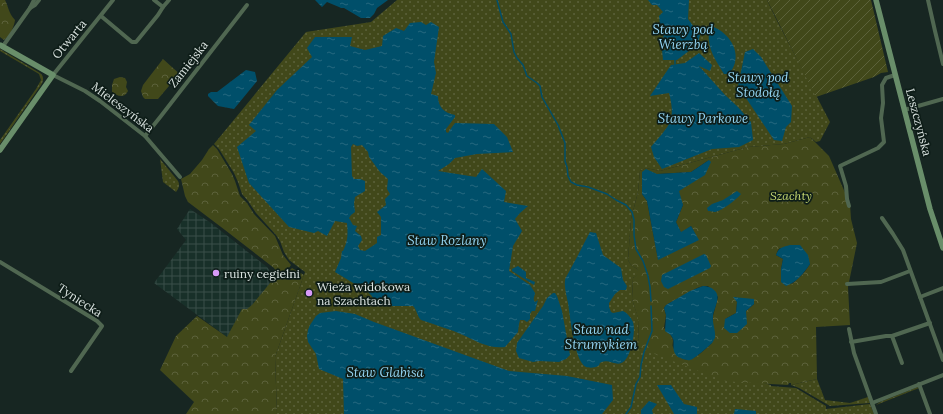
<svg xmlns="http://www.w3.org/2000/svg" width="943" height="414" font-family="Lora,serif">
<style>
.industrial{fill:url(#industrial-grid)}
.grass{fill:url(#grass-dots)}
.forest{fill:url(#forest-crowns);fill-rule:evenodd}
.garden{fill:url(#garden-furrows)}
.water{fill:url(#water-ripples);fill-rule:evenodd}
.lines{fill:none;stroke-linecap:round;stroke-linejoin:round}
.stream{stroke:#004f6a;stroke-width:1.5}
.street{stroke:#506751;stroke-width:4}
.secondary{stroke:#698e6a;stroke-width:5.5}
.poi-dot{fill:#d89af8;stroke:#0e1d18;stroke-width:1.5}
.labels{text-anchor:middle;dominant-baseline:central;stroke-width:3.5;stroke-linejoin:round;paint-order:stroke}
.street-label{font-size:12px;fill:#dae3e0;stroke:#0e1d18}
.park-label{font-size:12px;font-style:italic;fill:#c6d871;stroke:#0e1d18}
.poi-label{font-size:12px;fill:#dae3e0;stroke:#0e1d18;text-anchor:start}
.water-label{font-size:13px;font-style:italic;fill:#93d4f2;stroke:#0e1d18}
</style>
<defs>
<pattern id="industrial-grid" width="8" height="8" patternUnits="userSpaceOnUse"><rect width="8" height="8" fill="#183029"/><path d="M0 4h8M4 0v8" fill="none" stroke="#394e48"/></pattern>
<pattern id="grass-dots" width="8" height="8" patternUnits="userSpaceOnUse"><rect width="8" height="8" fill="#41481a"/><path d="M2 2h.1M6 6h.1" fill="none" stroke="#5c623b" stroke-width="1.8" stroke-linecap="round"/></pattern>
<pattern id="forest-crowns" width="20" height="18" patternUnits="userSpaceOnUse"><rect width="20" height="18" fill="#41481a"/><path d="M2 6a3 3 0 1 1 6 0M12 15a3 3 0 1 1 6 0" fill="none" stroke="#5c623b"/></pattern>
<pattern id="garden-furrows" width="10" height="10" patternUnits="userSpaceOnUse"><rect width="10" height="10" fill="#41481a"/><path d="M-1 1l2-2M0 10L10 0M9 11l2-2" fill="none" stroke="#5c623b"/></pattern>
<pattern id="water-ripples" width="26" height="14" patternUnits="userSpaceOnUse"><rect width="26" height="14" fill="#004f6a"/><path d="M2 4q2-2 4 0t4 0M15 11q2-2 4 0t4 0" fill="none" stroke="#25687f"/></pattern>
</defs>
<rect width="100%" height="100%" fill="#172622"/>
<path class="industrial" d="M190,209L211,223L267,267L275,278L227,337L154,283L186,240L177,229Z"/>
<g class="grass">
<path d="M397,0H767L775,17L830,122L820,141L816,142L810,137L784,144L748,147L660,171L646,168L640,171L638,192L631,219L628,260C631,266 632,265 637,269L639,274L633,278L632,299L638,317L639,348L771,385V386L796,388L826,406V409L870,404L874,414H277L275,357L305,272L289,260L284,252L280,241L276,235L256,213L248,201L242,194L238,182L234,173L219,149L214,144L297,43L306,32L371,22Z"/>
<path d="M0,49L40,73C44,76 44,81 41,85L0,144V140L36,89L41,80L39,74L0,51Z"/>
<path d="M160,159L178,181C180,185 179,188 176,192L163,182Z"/>
<path d="M817,379L825,400L850,403L868,397L870,403L830,406L799,388L791,385Z"/>
<path d="M918,387L919,388L876,405L880,402Z"/>
</g>
<g class="forest">
<path d="M0,0H5C9,8 8,12 15,20C14,27 10,36 4,40L0,37Z"/>
<path d="M163,59L183,77C182,81 180,84 175,86L173,84L169,86L158,99H145L143,97L141,91L143,85Z"/>
<path d="M120,77L125,78L127,82L126,87L128,91C124,99 117,96 112,92V85L114,79Z"/>
<path d="M810,137L829,156L850,204L851,219L857,243L848,287L850,325L816,327L817,379L791,385V383H789L788,385L736,382L722,380L639,348L638,318L632,299L633,278L638,274L637,269C632,265 631,266 628,260L631,219L638,192L640,171L646,168L660,171L748,147L784,144ZM709,160L691,183L678,191L683,205L676,222L681,233L691,226L698,240L658,259L647,201L642,194V184L657,174L691,172ZM780,248L810,264L803,274L792,284L781,269L783,259L776,255L778,250ZM703,286H708L718,297L713,316L712,343C704,350 688,368 679,355C677,353 674,350 673,347C672,345 673,343 673,341C673,336 668,332 664,328L666,315L664,308L666,305L697,288ZM734,297L754,304L746,311L725,319L736,313L737,302Z"/>
<path d="M213,145L217,149L232,174L235,181L240,196L247,203L254,214L275,236L283,255L291,265C288,270 283,275 277,273L274,268L225,230L188,202L185,196L181,179L190,174L202,160L209,149Z"/>
<path d="M292,268L304,275L275,357L277,414H186L194,402L160,370L176,336L197,316L227,337L242,309H247L252,305L275,277L280,278L284,276Z"/>
</g>
<path class="garden" d="M767,0H871L888,72L881,73L874,77L816,97Z"/>
<g class="water">
<path d="M315,0H388L377,8L374,14L370,18H361L344,8H341L339,7L327,2L322,7Z"/>
<path d="M648,0H689L688,19L700,35L698,44L677,60H663L662,50L670,49L669,42L663,37L667,28L660,24L659,16L663,12L657,5H652Z"/>
<path d="M421,22L426,25L431,22L439,27L434,62L436,73L431,94L438,96C438,107 444,113 455,115V117L446,129V132L448,133L452,127L455,123L494,124L507,137L513,152L477,154L455,158L449,164L438,171L476,177L482,169L506,191L504,202L528,206L520,213L515,219L522,231L513,246L509,271L530,285L535,293C535,296 532,299 535,302L538,300L535,311H532L530,314V319L527,322L524,320H520L519,324L518,332L505,347C489,349 476,341 463,335C450,329 435,325 421,320C417,316 417,310 413,306H392L379,303L375,301L371,295L368,292L335,272L341,258L342,251H343C348,241 348,234 347,223L335,221L327,236L318,231L314,233L289,227L249,183L237,147L256,131L249,125L277,90L312,57L307,48L315,37H352L350,46L365,50L382,46L383,36L396,28L404,31L410,23ZM353,144L357,146L362,145L368,152L369,157L380,172L388,179L387,189L390,194L385,199L386,205L377,212L381,217V235L377,237V243L365,251L360,250L358,246L362,240L361,236L355,231L357,226L353,225L349,218L351,215L355,212L354,203L355,197L365,191V181L360,179H354L352,176L351,147Z"/>
<path d="M710,25C714,27 718,29 721,31C736,42 741,60 729,74H724C718,64 710,53 709,41C708,36 710,30 710,25Z"/>
<path d="M753,49L761,57L792,106L791,122L786,127L782,141L774,140L738,86L745,52Z"/>
<path d="M699,53L712,65L710,71L699,66L725,95L738,107L751,122L753,140L739,147L712,149L662,169L654,157L651,147C656,141 670,126 671,119C673,110 671,101 669,93L650,96L671,65L685,63Z"/>
<path d="M246,70L255,72L257,81L234,109L218,106L208,96V94L211,92H217Z"/>
<path d="M709,160L711,162L705,175L679,191L683,205L676,222L681,232L691,226L699,240L658,260L647,201L642,194V172L646,169L657,174L691,172Z"/>
<path d="M737,191L741,194C736,200 723,210 715,212C714,212 709,211 708,211L707,208L712,204L723,200Z"/>
<path d="M590,232L596,233L603,255L621,268L623,280L627,286L626,290H620L615,294L609,303V307L611,312L613,313L623,311C627,313 631,317 633,322C636,331 631,357 623,362C617,367 609,359 602,362C597,364 602,363 598,366C595,368 589,368 586,367C574,361 570,315 568,303C567,297 564,287 565,281C565,278 568,274 570,270C577,258 583,245 590,232Z"/>
<path d="M790,245H800L808,255L810,264C803,274 797,282 786,286L781,282V269L783,259L776,255C779,247 783,247 790,245Z"/>
<path d="M704,254L706,255L711,266L710,268L668,289L664,287L661,281L662,275Z"/>
<path d="M518,266L526,272V278L535,282L534,285L512,271V269Z"/>
<path d="M703,286C707,286 711,287 714,290C722,296 714,308 713,316C712,323 716,331 715,338C714,339 713,342 712,343C709,346 693,360 690,360C687,361 681,358 678,357C670,350 676,342 672,337C671,334 667,333 665,331L666,315L664,308L666,305L690,291Z"/>
<path d="M553,293H555L557,296L562,311L570,355L566,359L559,362L539,361L533,362L519,358L516,351L517,343L543,306L547,298Z"/>
<path d="M733,297L754,299V304L746,311L747,324L737,333H730L724,328L725,319L736,313L737,302Z"/>
<path d="M336,311L355,314L374,322L509,371L567,376L612,385L613,400L602,414H344L343,379L319,369L316,354L308,342L307,336L308,330L310,325L316,316L320,313Z"/>
<path d="M657,385H671L684,404L697,407V414H674Z"/>
<path d="M649,401L657,404L652,410L653,414H641V410Z"/>
<path d="M735,409L756,411V414H734Z"/>
</g>
<g class="lines">
<g class="stream">
<path d="M497,0L503,22L511,34L514,52L517,58L523,65L527,76L537,83L540,86L542,97L558,125L565,143V161L567,167L568,176L571,182L577,185L588,187L607,194L616,200L626,205L632,212L634,220V235L636,249L643,261L648,276L650,287L651,301"/>
<path d="M675,60V64"/>
<path d="M626,414L631,407L636,384L640,377L641,365L644,352L652,331L651,306"/>
</g>
<g class="street">
<path d="M113,0L53,75L85,91L100,101L145,136L180,177"/>
<path d="M154,0L163,7L169,0"/>
<path d="M928,0L935,31L943,64"/>
<path d="M30,8L34,0"/>
<path d="M101,16L132,42H136L158,15L163,7"/>
<path d="M3,46L30,8L35,5L39,0"/>
<path d="M904,110L943,99"/>
<path d="M145,136L161,116L247,5"/>
<path d="M849,206L847,199L846,186L840,166L878,148L884,142L881,118L883,103L882,85L886,78L895,75"/>
<path d="M882,218L893,234L903,250L943,360"/>
<path d="M0,262L79,310L97,321L102,326L71,371"/>
<path d="M847,284L881,282L910,271"/>
<path d="M920,297L943,288"/>
<path d="M849,329L854,353L876,414"/>
<path d="M892,336L902,363"/>
<path d="M851,342L886,336H892L930,323"/>
<path d="M919,384L930,414"/>
<path d="M872,403L943,375"/>
</g>
<g class="secondary">
<path d="M876,0L930,209L943,248"/>
<path d="M0,45L53,75L0,150"/>
</g>
</g>
<g class="poi-dot">
<circle cx="216" cy="273" r="4"/>
<circle cx="309" cy="293" r="4"/>
</g>
<g class="labels">
<g class="street-label">
<text transform="translate(69 39) rotate(-51)">Otwarta</text>
<text transform="translate(188 64) rotate(-52)">Zamiejska</text>
<text transform="translate(123 107) rotate(37)">Mieleszyńska</text>
<text transform="translate(919 122) rotate(75)">Leszczyńska</text>
<text transform="translate(80 300) rotate(33)">Tyniecka</text>
</g>
<g class="park-label">
<text x="791" y="195">Szachty</text>
</g>
<g class="poi-label">
<text x="224" y="273">ruiny cegielni</text>
<text x="317" y="286">Wieża widokowa<tspan x="317" dy="14">na Szachtach</tspan></text>
</g>
<g class="water-label">
<text x="683" y="29">Stawy pod<tspan x="683" dy="15">Wierzbą</tspan></text>
<text x="758" y="77">Stawy pod<tspan x="758" dy="15">Stodołą</tspan></text>
<text x="703" y="118">Stawy Parkowe</text>
<text x="447" y="240">Staw Rozlany</text>
<text x="601" y="329">Staw nad<tspan x="601" dy="15">Strumykiem</tspan></text>
<text x="385" y="372">Staw Glabisa</text>
</g>
</g>
</svg>
